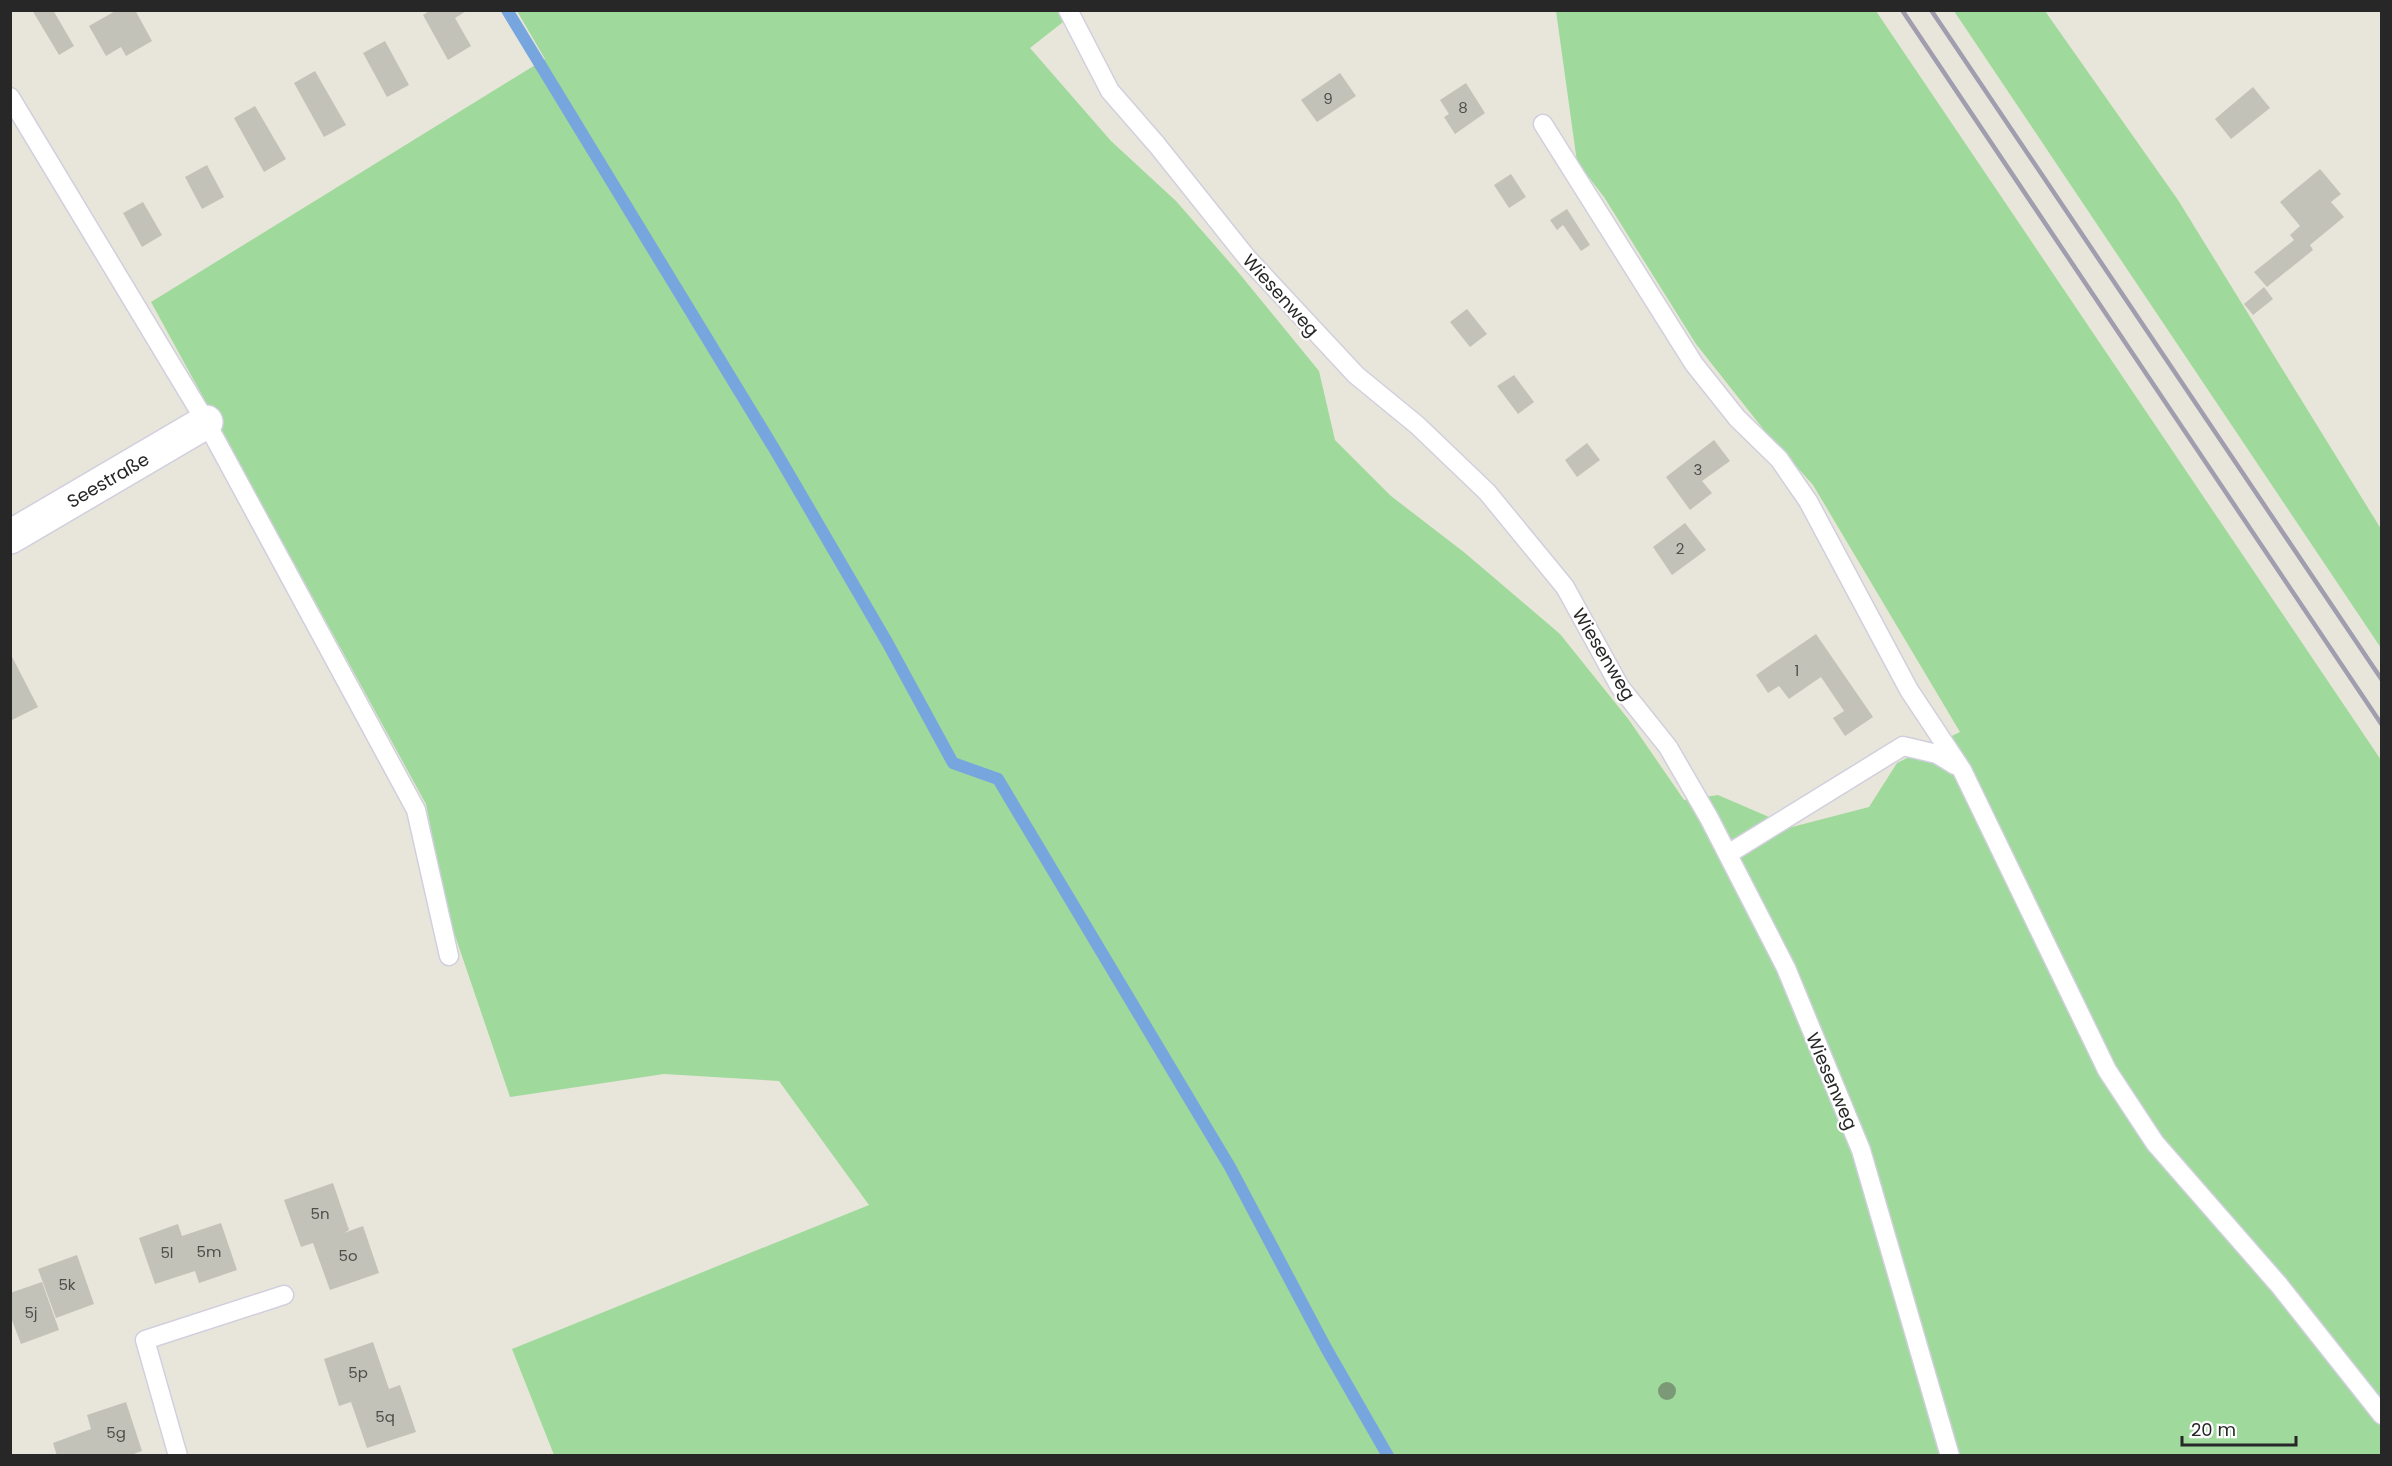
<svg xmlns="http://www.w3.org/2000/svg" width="2392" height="1466" font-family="Poppins,sans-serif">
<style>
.green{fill:#9fd99c}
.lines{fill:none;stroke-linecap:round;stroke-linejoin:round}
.stream{stroke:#77a6df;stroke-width:12}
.building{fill:#c3c2b9}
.service-casing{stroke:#d1cfde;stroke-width:21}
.minor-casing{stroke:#d1cfde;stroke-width:36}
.service{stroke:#fff;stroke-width:18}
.minor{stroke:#fff;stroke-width:33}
.rail{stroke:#a09daf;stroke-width:4.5}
.tree{fill:#7b9976}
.labels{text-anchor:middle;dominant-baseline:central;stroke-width:4.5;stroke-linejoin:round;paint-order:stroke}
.number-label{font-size:15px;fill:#4e4e4c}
.street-label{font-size:18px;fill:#272727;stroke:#fff}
</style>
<rect width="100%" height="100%" fill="#e8e6da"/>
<g class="green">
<path d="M517,11H1077L1030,48L1111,141L1176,201L1238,272L1319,371L1335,440L1391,496L1465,553L1560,634L1629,720L1684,800L1718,795L1792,827L1869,807L1897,763L1960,732L1813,485L1764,430L1696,344L1604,197L1577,162L1556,11H1876L2381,760V1455H554L512,1349L869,1205L779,1081L664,1074L510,1097L448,915L426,804L151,302L545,59Z"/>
<path d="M1954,11H2045L2178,200L2381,529V648Z"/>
</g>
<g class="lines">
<path class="stream" d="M507,10L775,450L887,642L953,763L998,779L1230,1167L1326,1348L1388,1456"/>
</g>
<g class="building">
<path d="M32,10H53L74,46L59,55Z"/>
<path d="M117,10H135L152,41L126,56L121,47L106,56L89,26Z"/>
<path d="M431,10H468L455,18L471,46L448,60L423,15Z"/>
<path d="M385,41L409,85L387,97L363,53Z"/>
<path d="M315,71L346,125L324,137L294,83Z"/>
<path d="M1340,73L1356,96L1317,122L1301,100Z"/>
<path d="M1466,83L1485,113L1455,134L1444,117L1449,114L1440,100Z"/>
<path d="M2253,87L2270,108L2231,139L2215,119Z"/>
<path d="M255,106L286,159L264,172L234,118Z"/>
<path d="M207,165L224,197L202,209L185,177Z"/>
<path d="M2320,169L2341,194L2331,202L2344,217L2310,245L2313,250L2267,287L2254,272L2294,240L2290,235L2300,226L2280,202Z"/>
<path d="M1511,174L1526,197L1509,208L1494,185Z"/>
<path d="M143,202L162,235L142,247L123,213Z"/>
<path d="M1567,209L1590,245L1581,251L1563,225L1557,230L1550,220Z"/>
<path d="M2264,287L2273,299L2253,315L2244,304Z"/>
<path d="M1467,309L1487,334L1470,347L1450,322Z"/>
<path d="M1514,375L1534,402L1518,414L1497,386Z"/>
<path d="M1714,440L1730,461L1702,481L1712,493L1690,510L1666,477Z"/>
<path d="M1587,443L1600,460L1577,477L1565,460Z"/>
<path d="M1685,523L1706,550L1672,575L1653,547Z"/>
<path d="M1816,634L1873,717L1845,736L1833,718L1844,711L1821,677L1789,699L1779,686L1768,693L1756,675Z"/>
<path d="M10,653L38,707L10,721Z"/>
<path d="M333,1183L349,1230L344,1233L363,1226L379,1273L330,1290L313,1243L301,1247L284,1200Z"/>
<path d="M221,1223L237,1270L199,1283L195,1271L155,1284L139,1238L178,1224L182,1236Z"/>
<path d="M77,1255L94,1304L56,1318L38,1269Z"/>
<path d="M42,1282L59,1330L21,1344L10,1315V1293Z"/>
<path d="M373,1342L389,1389L400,1385L416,1432L367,1448L351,1402L339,1406L324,1359Z"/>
<path d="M126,1402L142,1451L128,1456H57L53,1443L91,1429L87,1415Z"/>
</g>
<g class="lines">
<defs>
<g id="service">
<path d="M1068,10L1110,91L1157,145L1248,259L1356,375L1417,425L1487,492L1565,587L1620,687L1668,747L1709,818L1786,968L1861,1150L1950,1456"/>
<path d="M10,97L206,422L416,810L449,956"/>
<path d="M1543,124L1694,364L1737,418L1779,459L1808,501L1909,690L1962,770L2107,1070L2155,1143L2279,1285L2382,1415"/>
<path d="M1728,854L1903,746L1937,754L1955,765"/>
<path d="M178,1456L145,1340L284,1295"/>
</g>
<path id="minor" d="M10,537L206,422"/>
</defs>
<use href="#service" class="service-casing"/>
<use href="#minor" class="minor-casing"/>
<use href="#service" class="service"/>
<use href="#minor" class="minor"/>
<g class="rail">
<path d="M1902,10L2382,725"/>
<path d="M1931,10L2382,680"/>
</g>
</g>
<circle class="tree" cx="1667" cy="1391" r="9"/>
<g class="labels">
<g class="number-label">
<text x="1328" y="98">9</text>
<text x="1463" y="107">8</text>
<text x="1698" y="469">3</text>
<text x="1680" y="548">2</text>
<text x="1797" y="670">1</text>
<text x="320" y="1213">5n</text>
<text x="209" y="1251">5m</text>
<text x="167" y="1252">5l</text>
<text x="348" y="1255">5o</text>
<text x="67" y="1284">5k</text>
<text x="31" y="1312">5j</text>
<text x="358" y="1372">5p</text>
<text x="385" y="1416">5q</text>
<text x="116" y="1432">5g</text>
</g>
<g class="street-label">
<text transform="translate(1281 295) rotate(48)">Wiesenweg</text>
<text transform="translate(108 480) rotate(-30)">Seestraße</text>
<text transform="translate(1604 654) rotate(59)">Wiesenweg</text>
<text transform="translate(1832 1081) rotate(67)">Wiesenweg</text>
</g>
</g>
<rect width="2392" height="1466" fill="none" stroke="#272727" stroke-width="24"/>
<path d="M2182 1436v9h114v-9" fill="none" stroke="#272727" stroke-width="3"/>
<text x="2191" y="1436" font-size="18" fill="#272727" stroke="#ffffff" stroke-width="4.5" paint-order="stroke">20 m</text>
</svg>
